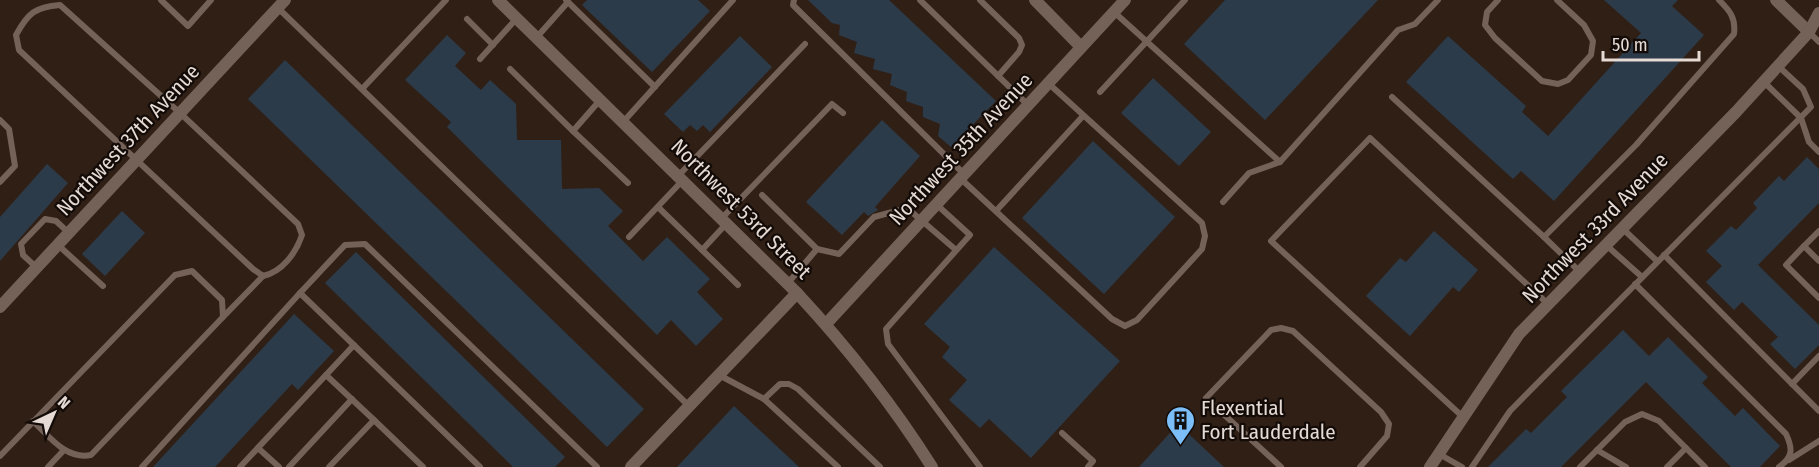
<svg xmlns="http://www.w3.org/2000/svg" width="1819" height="467" font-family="'Fira Sans Condensed',sans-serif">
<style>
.building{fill:#2c3b4a}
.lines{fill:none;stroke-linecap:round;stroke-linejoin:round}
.lane{stroke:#746157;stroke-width:6}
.street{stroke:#746157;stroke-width:12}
.labels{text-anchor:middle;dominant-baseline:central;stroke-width:4.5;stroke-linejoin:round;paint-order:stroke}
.street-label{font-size:21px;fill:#e6dad4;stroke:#120b07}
.poi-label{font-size:21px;fill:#e6dad4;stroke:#120b07;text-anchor:start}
</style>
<rect width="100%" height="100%" fill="#301f15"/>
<g class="building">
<path d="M587,0H698L710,11L652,72L582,5Z"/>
<path d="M808,0H889L996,101L951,147L938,136L940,124L923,117V107L906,101L907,92L890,85L892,74L873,69L875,59L854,53L857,42L839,35L840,25L832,23Z"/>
<path d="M1225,0H1378L1265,120L1184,44Z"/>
<path d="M1604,0H1678L1672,6L1704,35L1554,201L1521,171L1513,179L1406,82L1448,36L1526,106L1522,112L1548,136L1641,33Z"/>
<path d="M447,35L466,53L455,66L481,90L490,80L516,104L517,140H561L562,189L599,188L623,211L608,226L643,261L667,237L710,279L697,292L723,319L696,346L671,320L657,335L447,127L451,122L405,80Z"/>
<path d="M740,36L772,67L710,132L703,125L697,131L690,125L683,132L664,114Z"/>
<path d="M285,60L644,409L607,447L248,99Z"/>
<path d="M1153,78L1211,132L1179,166L1121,113Z"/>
<path d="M882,120L920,156L875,207L878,210L868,216L864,212L842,235L806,202Z"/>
<path d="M1093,141L1175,217L1104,294L1022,218Z"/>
<path d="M1807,157L1819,169V203L1758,265L1819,325V345L1795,369L1770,344L1778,337L1742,302L1734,310L1706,282L1722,266L1706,251L1731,226L1736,230L1757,208L1753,203L1779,176L1784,181Z"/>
<path d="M47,164L68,183L0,261V217Z"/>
<path d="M122,211L145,233L105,276L82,254Z"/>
<path d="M1434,231L1478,270L1459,292L1453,287L1410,336L1366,296L1400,258L1406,262Z"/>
<path d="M994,247L1120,361L1031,458L989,419L980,428L949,400L967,380L942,357L950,347L924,324Z"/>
<path d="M356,252L565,457L555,467H513L325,283Z"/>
<path d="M294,314L334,351L298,390L292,384L215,467H153Z"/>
<path d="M1623,330L1649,356L1668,337L1708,377L1702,383L1735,416L1743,408L1780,446L1760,467H1731L1646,382L1561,467H1488L1526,429L1531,433L1567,397L1561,391Z"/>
<path d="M734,406L799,467H677Z"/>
<path d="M1178,424L1224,467H1139Z"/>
</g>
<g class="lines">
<g class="lane">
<path d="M161,0L188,26L211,0"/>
<path d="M566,0L655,87"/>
<path d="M794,0L793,5L964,174"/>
<path d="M920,0L1028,105"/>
<path d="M980,0L1019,38L1022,45L1019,52L998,76"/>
<path d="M1498,0L1487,12L1485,25L1495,38L1542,81L1558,84L1568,80L1591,55L1593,41L1584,25L1557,0"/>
<path d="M60,5L180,113L298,224L302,235C296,253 282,272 263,276L253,269L19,50L16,35C28,13 35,7 60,5Z"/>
<path d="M278,8L689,406"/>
<path d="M1114,12L1280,162L1398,30L1415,24L1438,0"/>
<path d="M467,19L493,45"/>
<path d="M1809,32L1819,42"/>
<path d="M537,37L568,2"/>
<path d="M480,59L517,18"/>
<path d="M510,69L573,131L601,99"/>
<path d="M1764,82L1801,118L1809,142L1819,152"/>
<path d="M362,89L446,0"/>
<path d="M1100,92L1185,0"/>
<path d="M1392,97L1544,237L1636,145L1734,34C1736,18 1730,11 1719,0"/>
<path d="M0,120L9,129L15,166L0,182"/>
<path d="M624,121L733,0"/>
<path d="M573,131L628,183"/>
<path d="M679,175L805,44"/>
<path d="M960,178L1112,319L1125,326L1137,320L1202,249L1205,236L1202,223L1048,83"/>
<path d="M762,195L817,249L788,283"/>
<path d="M1223,202L1249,173L1280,162"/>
<path d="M936,204L970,235L886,329L888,344L980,467"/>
<path d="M658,207L738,285"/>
<path d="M996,211L1083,116"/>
<path d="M722,218L832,104L843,113"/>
<path d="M1622,228L1657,261"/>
<path d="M1819,231L1804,246L1819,261"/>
<path d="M629,237L683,180"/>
<path d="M1544,237L1580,272"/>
<path d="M58,245L103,286"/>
<path d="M1606,245L1642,277"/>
<path d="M1804,246L1786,265L1819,298"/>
<path d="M817,249L839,254L874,217L907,208L956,250"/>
<path d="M702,250L727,223"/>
<path d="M1664,255L1819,411"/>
<path d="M36,267L23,255L21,244L45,219L56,221L69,233"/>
<path d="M1635,284L1786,434C1793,449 1793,457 1779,467"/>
<path d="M300,293L345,245L365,244L597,467"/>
<path d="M223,317L263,276"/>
<path d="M326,375L374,420"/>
<path d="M719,375L764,399L838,467"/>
<path d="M1792,384L1819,356"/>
<path d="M764,399L780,384H789L798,389L880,467"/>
<path d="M1463,417L1271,241L1370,138L1548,304"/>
<path d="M1062,433L1093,461L1088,467"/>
<path d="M258,448L279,467"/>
<path d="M1597,450L1626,467"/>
<path d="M1439,454L1462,467"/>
<path d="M0,456L175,275L192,271L222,300L223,317L91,455C66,460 50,437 33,421"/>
<path d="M1789,460L1819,441"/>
<path d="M48,467L64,450"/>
<path d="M142,467L300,293L480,467"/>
<path d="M240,467L354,345"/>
<path d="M289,467L352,399"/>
<path d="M329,467L374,420L423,467"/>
<path d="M1281,467L1206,398L1271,330L1281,328L1293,331L1381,412L1389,424L1387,436L1360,467"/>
<path d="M1472,467L1510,411L1811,107L1803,89L1778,66"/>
<path d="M1580,467L1625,422L1642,414L1659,421L1705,467"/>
<path d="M1667,467L1686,448"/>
</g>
<g class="street">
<path d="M498,0L797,293C847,347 893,405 932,467"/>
<path d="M1035,0L1081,47"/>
<path d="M1776,0L1809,32"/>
<path d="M0,307L285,0"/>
<path d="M826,324L1125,0"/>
<path d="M631,467L797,293"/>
<path d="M1430,467L1519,334L1736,112L1809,32L1819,13"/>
</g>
</g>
<defs>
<symbol id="building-pin" viewBox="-11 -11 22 30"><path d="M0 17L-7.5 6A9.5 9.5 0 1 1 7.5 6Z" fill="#7bbef8" stroke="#120b07"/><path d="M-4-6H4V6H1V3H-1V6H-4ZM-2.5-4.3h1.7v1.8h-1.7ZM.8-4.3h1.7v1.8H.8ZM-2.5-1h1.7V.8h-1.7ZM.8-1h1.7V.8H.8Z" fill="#111"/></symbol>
</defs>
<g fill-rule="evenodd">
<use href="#building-pin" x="1164" y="404" width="33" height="45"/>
</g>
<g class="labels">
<g class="street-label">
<text transform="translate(128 140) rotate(-47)">Northwest 37th Avenue</text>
<text transform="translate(961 149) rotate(-47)">Northwest 35th Avenue</text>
<text transform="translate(741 209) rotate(45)">Northwest 53rd Street</text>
<text transform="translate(1595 228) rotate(-46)">Northwest 33rd Avenue</text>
</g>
<g class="poi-label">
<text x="1201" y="408">Flexential<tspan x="1201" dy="24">Fort Lauderdale</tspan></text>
</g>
</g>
<g transform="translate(54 413) rotate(44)" stroke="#120b07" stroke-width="4.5" paint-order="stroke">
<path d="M0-4.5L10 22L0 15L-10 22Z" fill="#e6dad4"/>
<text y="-9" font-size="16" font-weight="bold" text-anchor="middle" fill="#e6dad4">N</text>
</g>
<path d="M1603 51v9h96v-9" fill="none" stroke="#e6dad4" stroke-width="3"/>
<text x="1612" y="51" font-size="18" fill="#e6dad4" stroke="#120b07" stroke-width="4.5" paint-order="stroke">50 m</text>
</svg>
